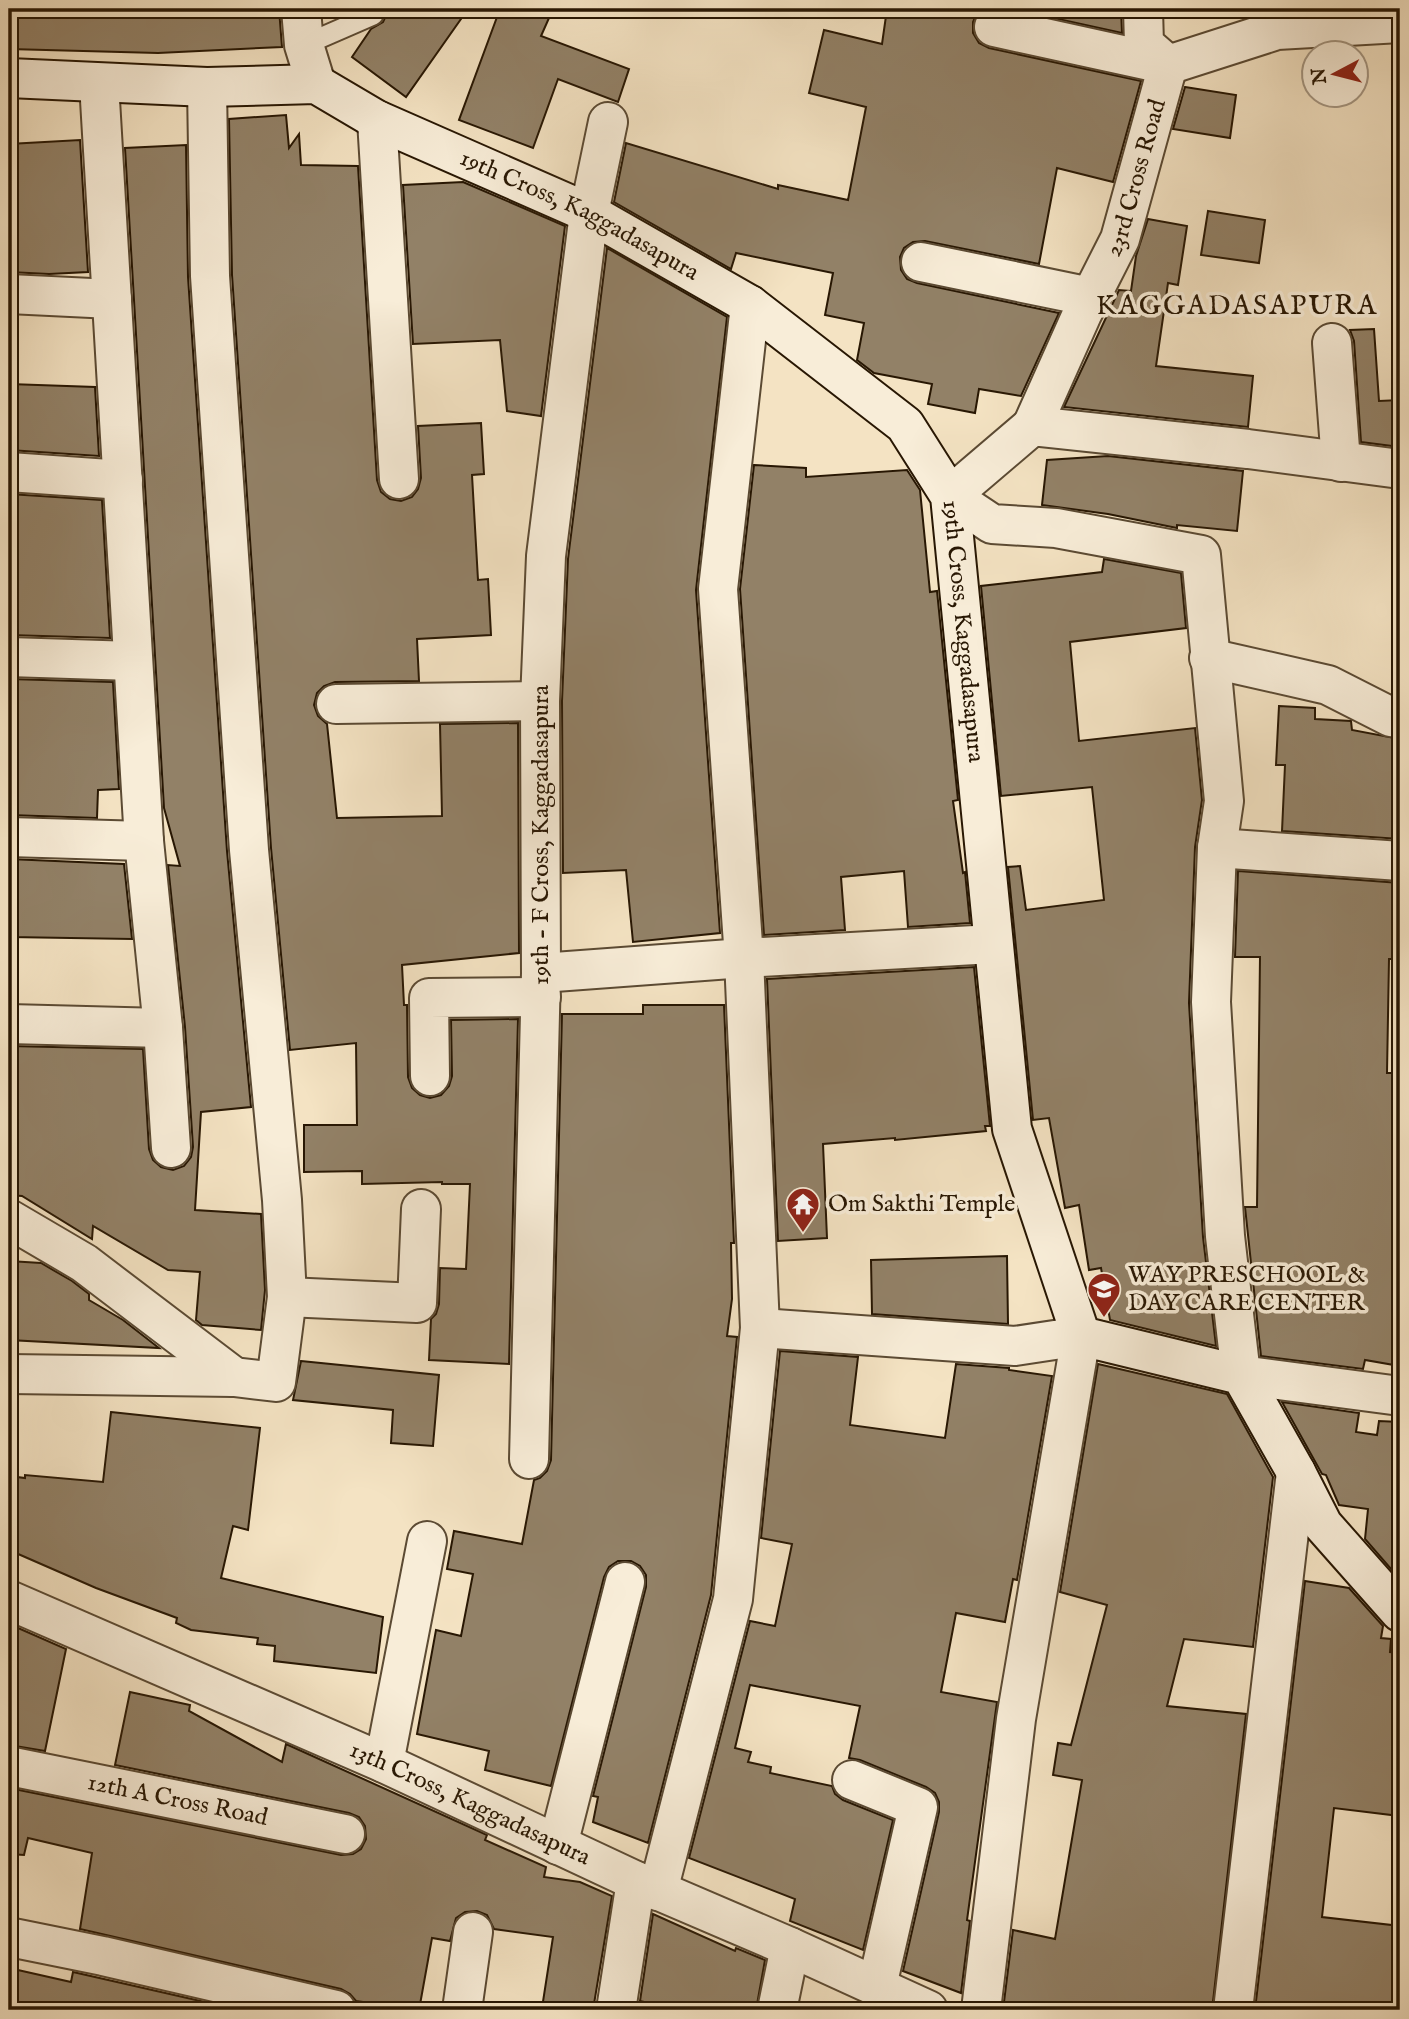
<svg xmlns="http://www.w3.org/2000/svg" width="1409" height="2019" font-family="'IM FELL English',serif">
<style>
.building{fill:#928167;stroke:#281703;stroke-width:2}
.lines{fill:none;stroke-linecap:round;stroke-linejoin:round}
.lane-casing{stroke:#5b4a33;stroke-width:23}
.street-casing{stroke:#5b4a33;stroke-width:42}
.secondary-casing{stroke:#281703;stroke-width:42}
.lane{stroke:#f8edd8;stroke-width:19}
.street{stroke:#f8edd8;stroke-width:38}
.secondary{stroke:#f8edd8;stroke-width:38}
.labels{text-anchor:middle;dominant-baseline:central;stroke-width:7;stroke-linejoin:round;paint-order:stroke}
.street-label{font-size:24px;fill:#281703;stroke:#f8edd8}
.poi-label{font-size:24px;fill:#281703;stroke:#f8edd8;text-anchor:start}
.quarter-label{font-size:28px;letter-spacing:2px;fill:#281703;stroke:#f8edd8}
</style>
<rect width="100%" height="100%" fill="#f4e3c3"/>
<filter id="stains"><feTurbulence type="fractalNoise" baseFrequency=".00286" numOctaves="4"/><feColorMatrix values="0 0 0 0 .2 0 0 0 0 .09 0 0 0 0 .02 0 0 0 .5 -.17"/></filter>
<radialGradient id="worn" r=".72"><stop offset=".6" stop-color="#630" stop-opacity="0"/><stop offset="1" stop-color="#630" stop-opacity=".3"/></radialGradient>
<g class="building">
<path d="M9,9H279L282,47L158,53L9,49Z"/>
<path d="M389,9H468L406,97L352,57L371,29L383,22Z"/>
<path d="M500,9H553L541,36L629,69L618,102L558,79L533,148L459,120Z"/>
<path d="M887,9H983L977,13L973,22V33L979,43L989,48L1141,81L1113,182L1057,168L1039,264L925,241L913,242L904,248L900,257L901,270L907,279L917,283L1059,313L1021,396L979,389L975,413L928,404L932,384L874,373L857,360L864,323L825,315L833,273L736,253L731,269L614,202L626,143L778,189V185L848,200L866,107L809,93L824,30L882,44Z"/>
<path d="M1013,9H1121L1122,33Z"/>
<path d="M1185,87L1236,95L1230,138L1173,129Z"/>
<path d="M286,115L289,148L299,134L301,165L358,166L377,480L381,492L390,499L401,501L412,497L418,489L421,478L418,426L481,423L484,474L472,475L478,580L488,579L491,635L417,639L419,681L335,682L324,686L317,693L314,705L318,716L327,724L337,818L442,816L440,724L518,723L519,953L402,965L404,1005H407L408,1077L412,1088L420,1095L430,1098L441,1095L449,1086L452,1076L451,1020L518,1019L509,1364L429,1360L431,1319L436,1314L439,1304L440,1268L466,1269L470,1184H442V1182L362,1184V1171L304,1172V1125H357L356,1043L290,1050L271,848L232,275L229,119Z"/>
<path d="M80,140L88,272L49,274L9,272V144Z"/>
<path d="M186,145L188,277L227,851L251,1107L201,1112L195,1210L261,1214L265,1290L261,1330L202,1325L196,1320L200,1272L168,1270L93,1226L92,1239L22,1196L9,1195V1046L143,1049L149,1149L153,1160L161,1167L173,1170L184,1166L191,1157L193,1147L185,1027L168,865L180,866L164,808L125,148Z"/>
<path d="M463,182L565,226L541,416L507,411L500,340L413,344L403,185Z"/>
<path d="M1208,211L1265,220L1259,263L1201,255Z"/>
<path d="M1148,219L1187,226L1178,285L1168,283L1156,366L1253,376L1248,427L1064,407L1119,290L1131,291L1136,256Z"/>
<path d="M607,248L727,317L696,590L720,933L633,942L626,870L563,873L562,701L568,559Z"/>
<path d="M1374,329L1379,401L1400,400V447L1361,442L1354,341L1350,330Z"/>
<path d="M9,384L95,387L99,456L9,450Z"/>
<path d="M1108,456L1243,471L1237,531L1177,525V528L1108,514L1042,505L1047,460Z"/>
<path d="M754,465L806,468V477L907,470L920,490L930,592L937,591L958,800L953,801L963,873L965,872L970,923L908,927L904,871L841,877L845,930L764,935L740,589Z"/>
<path d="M9,494L102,500L110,638L9,635Z"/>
<path d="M1104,559L1181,573L1186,628L1070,642L1079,741L1195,728L1202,800L1195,847L1189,1003L1203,1237L1216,1346L1110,1320L1101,1268L1089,1270L1079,1205L1065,1208L1049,1118L1033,1120L1008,867L1020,866L1026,910L1104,900L1092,787L1001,796L981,586L1102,572Z"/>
<path d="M9,679L113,682L119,789L98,790L97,818L9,815Z"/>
<path d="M1279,706L1315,708V719L1351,721L1352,730L1400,739V839L1282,831L1285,765H1276Z"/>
<path d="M9,859L124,864L132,939L9,937Z"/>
<path d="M1238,871L1400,883V959H1389L1387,1073H1400V1359L1395,1358L1394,1365L1365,1360L1363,1369L1261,1356L1245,1207H1257L1260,957H1235Z"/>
<path d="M974,967L990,1126H985L986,1131L895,1140V1138L823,1144L827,1238L778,1241L767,979Z"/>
<path d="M643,1005H724L734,1243H731L732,1299L727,1336L737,1337L711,1595L648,1843L593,1822L598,1797L593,1796L646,1587V1575L640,1566L631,1561H618L609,1567L604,1577L551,1786L485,1770L489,1751L417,1734L436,1630L461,1636L473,1574L447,1569L454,1531L522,1544L534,1480L540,1478L547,1471L551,1460L562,1014H643Z"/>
<path d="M1007,1256L1008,1324L872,1314L871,1260Z"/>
<path d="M9,1261L41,1263L72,1281L89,1294V1300L123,1320L159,1348L9,1340Z"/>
<path d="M780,1351L858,1357L850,1425L945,1438L956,1364L1009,1368V1370L1052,1376L1017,1580L1013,1579L1005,1622L956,1613L941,1692L997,1702L967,1920L970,1921L961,1993L903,1971L939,1812V1802L935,1793L926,1787L860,1760L849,1758L860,1706L750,1685L735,1748L751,1752L748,1762L771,1767L770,1773L832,1786L835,1794L843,1800L893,1820L863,1950L790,1921L795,1899L689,1858L750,1621L775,1626L792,1544L761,1538Z"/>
<path d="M301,1361L439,1375L433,1446L391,1443L393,1410L293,1400Z"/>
<path d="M1098,1364L1227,1394L1273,1477L1253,1647L1184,1639L1167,1706L1246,1714L1212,2010H1003L1013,1930L1055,1939L1082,1780L1053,1775L1058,1743L1071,1745L1107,1605L1060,1592Z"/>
<path d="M1282,1402L1359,1413L1356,1432L1377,1435L1379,1421L1400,1422V1570L1391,1569L1365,1539L1368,1509L1339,1505L1326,1475L1322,1474Z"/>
<path d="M111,1412L260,1428L248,1530L233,1526L221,1578L383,1617L376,1673L274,1661L275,1646L257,1644L258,1638L191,1630L176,1623L177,1618L96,1588L9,1550V1476L25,1478V1475L103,1482Z"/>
<path d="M1305,1581L1349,1588L1383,1626L1381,1638L1391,1639L1390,1652L1400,1653V1816L1334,1808L1322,1917L1400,1926L1391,2010H1255Z"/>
<path d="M9,1624L66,1649L45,1751L9,1745Z"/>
<path d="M130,1692L190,1705L189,1711L282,1762L286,1744L487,1835L485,1840L546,1867L544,1877L580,1882L612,1896L593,2010L542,2008L553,1937L494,1929L487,1915L477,1911L465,1912L456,1918L450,1941L432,1938L419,2010L356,2001L350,1994L341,1989L80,1929L92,1853L28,1838L24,1855L9,1854V1788L341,1855L353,1854L361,1849L366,1839L365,1826L359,1817L349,1813L115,1765Z"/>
<path d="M653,1914L735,1951L736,1948L765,1960L756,2010H679L640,2001Z"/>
<path d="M9,1968L71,1982L73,1972L240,2010H9Z"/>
</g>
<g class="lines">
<defs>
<path id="lane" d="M304,45L373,15L377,9"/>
<g id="street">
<path d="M301,9L304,45L316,84"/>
<path d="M994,27L1168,65L1277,30L1400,23"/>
<path d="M99,83L144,841L163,1028L171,1148"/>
<path d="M377,120L399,479"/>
<path d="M921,262L1091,297"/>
<path d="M9,294L112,299"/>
<path d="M1332,343L1341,462"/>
<path id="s1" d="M1032,426L1082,314L1120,239L1168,65L1144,44L1143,9"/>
<path d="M1400,469L1248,449L1032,426L950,496L992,524L1056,528L1201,555L1224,801L1217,848L1211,1002L1225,1236L1241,1375L1400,1396"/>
<path d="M9,472L123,480"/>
<path d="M9,657L133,661"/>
<path d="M1209,658L1328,685L1391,717L1400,718"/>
<path d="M336,704L540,701"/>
<path d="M9,837L144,841"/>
<path d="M1217,848L1400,861"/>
<path d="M541,973L744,958L993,944"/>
<path d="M9,1024L163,1028"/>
<path d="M430,1076L429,998L541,997"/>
<path d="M9,1219L84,1263L234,1377"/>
<path d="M287,1297L417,1303L421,1209"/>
<path d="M760,1328L1015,1346L1081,1336L1016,1719L981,2010"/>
<path d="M9,1374L234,1377L276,1382L287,1297L282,1200L249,850L210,276L207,87"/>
<path d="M529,1459L541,973L540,701L546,556L589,213L608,122"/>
<path id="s2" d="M9,1600L384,1763L636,1881L790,1947L928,2010"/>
<path d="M384,1763L427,1541"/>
<path id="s3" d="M9,1766L345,1834"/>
<path d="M852,1780L918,1807L877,1986"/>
<path d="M558,1845L625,1582"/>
<path d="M658,1891L733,1599L760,1328L744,958L718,589L750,305"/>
<path d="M9,1937L103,1956L336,2010"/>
<path d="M462,2010L473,1932"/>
<path d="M616,2010L636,1881"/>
<path d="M777,2010L790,1947"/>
<path d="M1233,2010L1296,1472"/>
</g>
<g id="secondary">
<path id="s4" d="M9,78L207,87L316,84L377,120L589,213L750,305L905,425L950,496L1012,1129L1081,1336L1241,1375L1296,1472L1323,1525L1400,1612"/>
</g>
</defs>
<use href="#lane" class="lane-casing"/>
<use href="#street" class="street-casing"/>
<use href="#secondary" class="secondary-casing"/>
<use href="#lane" class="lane"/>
<use href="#street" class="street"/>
<use href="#secondary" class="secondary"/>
</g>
<defs>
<symbol id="temple-pin" viewBox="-11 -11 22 30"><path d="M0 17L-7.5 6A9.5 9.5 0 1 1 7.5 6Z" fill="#8f2418" stroke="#f8edd8"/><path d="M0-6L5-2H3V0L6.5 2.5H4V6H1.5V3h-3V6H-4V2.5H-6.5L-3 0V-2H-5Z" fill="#fff"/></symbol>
<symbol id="school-pin" viewBox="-11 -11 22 30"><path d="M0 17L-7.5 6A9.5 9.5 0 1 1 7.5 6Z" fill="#8f2418" stroke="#f8edd8"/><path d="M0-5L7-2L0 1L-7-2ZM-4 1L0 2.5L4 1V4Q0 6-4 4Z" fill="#fff"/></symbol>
</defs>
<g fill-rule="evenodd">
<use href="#temple-pin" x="784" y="1185" width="38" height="52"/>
<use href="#school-pin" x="1085" y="1270" width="38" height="52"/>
</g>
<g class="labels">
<g class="street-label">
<text stroke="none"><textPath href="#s1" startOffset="270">23rd Cross Road</textPath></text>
<text stroke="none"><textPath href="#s4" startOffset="602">19th Cross, Kaggadasapura</textPath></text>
<text stroke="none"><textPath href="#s4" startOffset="1211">19th Cross, Kaggadasapura</textPath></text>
<text transform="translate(541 835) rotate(-90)">19th - F Cross, Kaggadasapura</text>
<text stroke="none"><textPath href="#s3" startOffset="172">12th A Cross Road</textPath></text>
<text stroke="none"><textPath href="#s2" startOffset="504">13th Cross, Kaggadasapura</textPath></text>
</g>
<g class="poi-label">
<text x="828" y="1204">Om Sakthi Temple</text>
<text x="1128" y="1275">WAY PRESCHOOL &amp;<tspan x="1128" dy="28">DAY CARE CENTER</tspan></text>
</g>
<g class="quarter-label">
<text x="1237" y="306">KAGGADASAPURA</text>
</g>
</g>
<rect width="1409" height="2019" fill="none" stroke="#f4e3c3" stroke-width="35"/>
<rect x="10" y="10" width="1388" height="1998" fill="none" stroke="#281703" stroke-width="3.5"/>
<rect x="18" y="18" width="1374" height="1984" fill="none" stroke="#281703" stroke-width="2"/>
<g transform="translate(1335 74) rotate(263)"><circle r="33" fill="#f8edd8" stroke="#a59783" stroke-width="2"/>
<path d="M0-5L12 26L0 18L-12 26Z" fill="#8f2418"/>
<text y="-10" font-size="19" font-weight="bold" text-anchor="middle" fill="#281703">N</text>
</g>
<rect width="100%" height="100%" filter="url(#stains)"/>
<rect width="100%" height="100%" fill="url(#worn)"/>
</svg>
